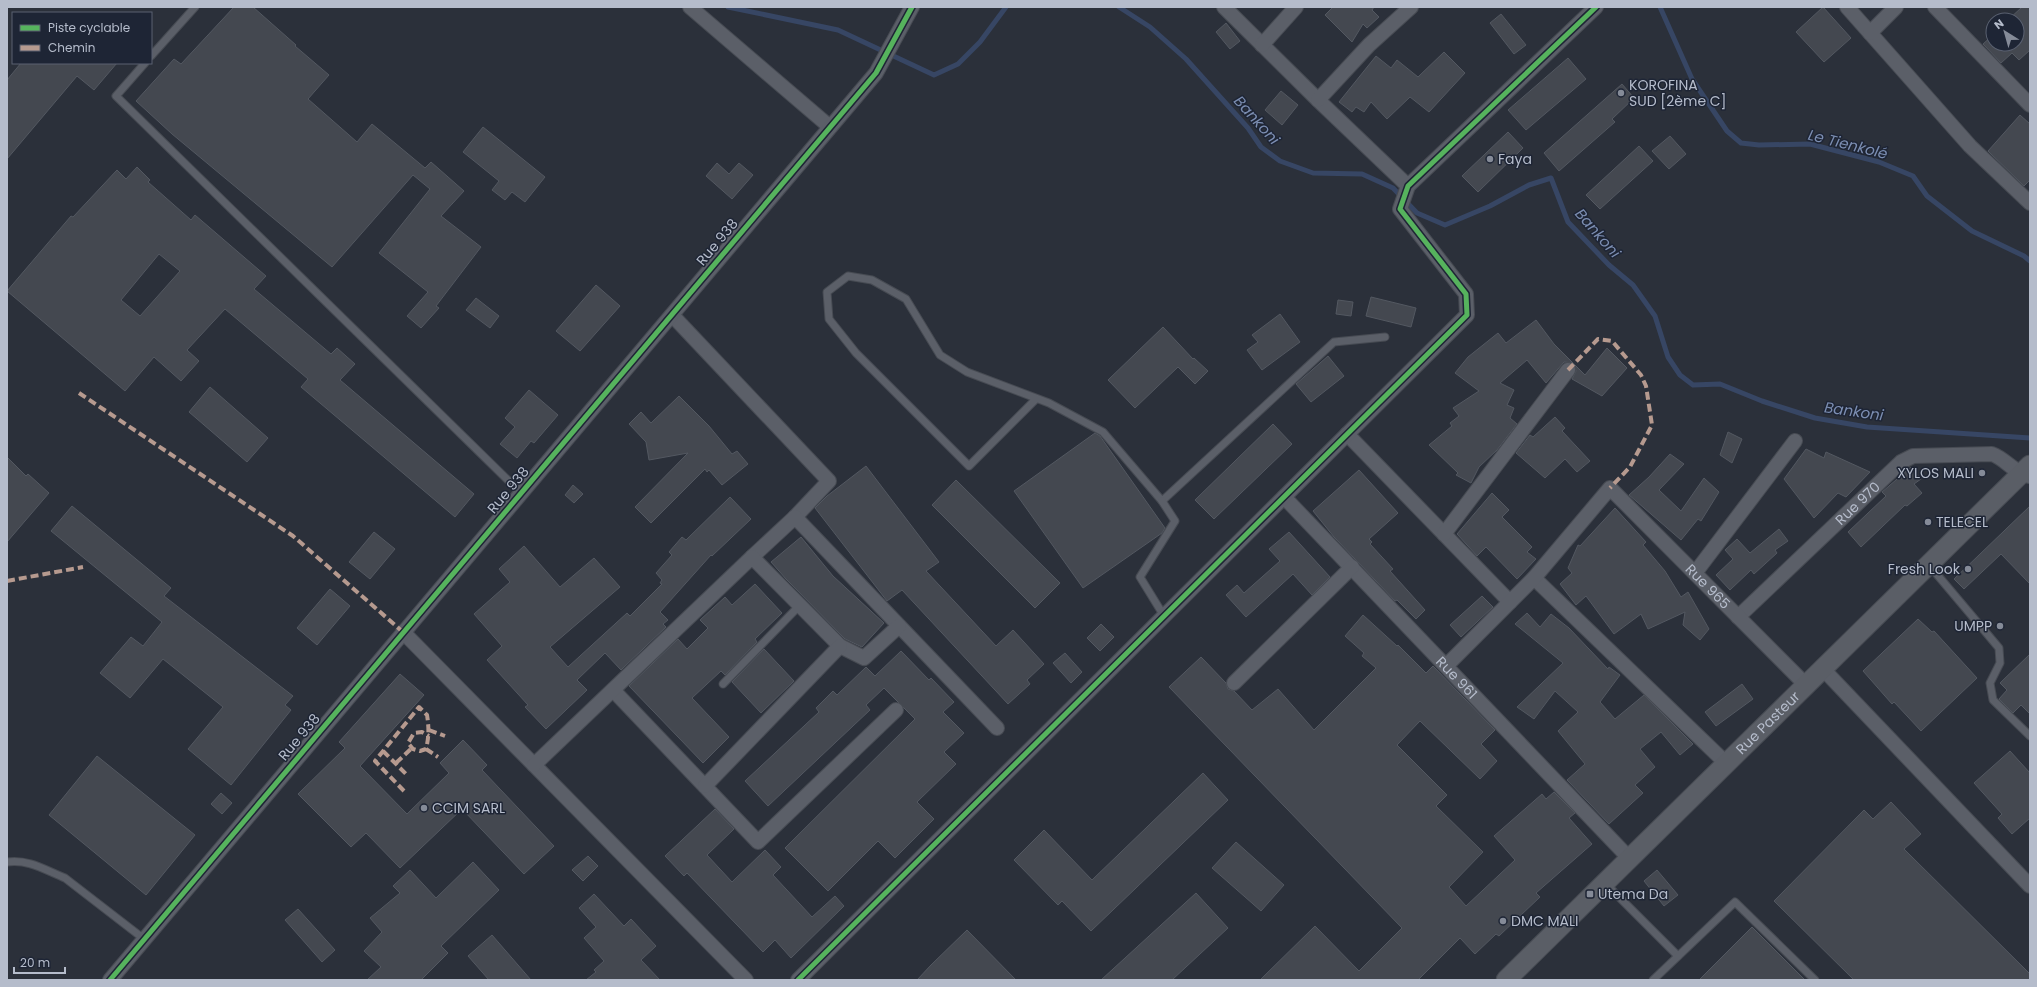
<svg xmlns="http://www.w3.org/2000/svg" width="2037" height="987" font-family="Poppins,sans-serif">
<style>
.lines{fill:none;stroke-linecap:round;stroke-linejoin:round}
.stream{stroke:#374664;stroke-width:5}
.building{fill:#444850;stroke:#535861;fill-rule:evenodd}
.lane-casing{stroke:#474b53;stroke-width:9}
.street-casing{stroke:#474b53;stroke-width:16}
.secondary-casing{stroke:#474b53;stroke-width:21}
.lane{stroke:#5b5f68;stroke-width:7}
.street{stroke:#5b5f68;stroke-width:14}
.secondary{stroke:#5a5e66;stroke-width:19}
.quiet{stroke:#b69a8f;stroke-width:4;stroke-dasharray:8 4;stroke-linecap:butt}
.cycleway-casing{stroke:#1e2535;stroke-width:8}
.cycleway{stroke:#56b35d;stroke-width:5}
.poi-dot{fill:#858b98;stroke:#1e2535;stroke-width:1.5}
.labels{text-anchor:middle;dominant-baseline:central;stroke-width:3;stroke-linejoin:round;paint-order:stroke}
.poi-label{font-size:14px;fill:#b5bccb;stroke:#1e2535;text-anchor:start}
.street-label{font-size:14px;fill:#b5bccb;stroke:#1e2535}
.water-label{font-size:15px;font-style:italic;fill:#7c8eb2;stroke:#1e2535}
</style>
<rect width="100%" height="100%" fill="#2b303a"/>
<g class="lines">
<g class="stream">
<path d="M728,7L838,30L934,75L958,64L980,42L1006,7"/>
<path d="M1119,7L1150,27L1186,59L1248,128L1261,147L1280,161L1313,173L1362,174L1393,188L1417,213L1445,225L1490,206L1529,185L1551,178L1568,222L1609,265L1633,285L1655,316L1668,357L1680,375L1693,385L1720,384L1762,401L1815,418L1867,427L2030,438"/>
<path d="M1660,7L1692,79L1727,131L1741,143L1759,145L1810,144L1879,162L1913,176L1927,196L1972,231L2024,256L2030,261"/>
</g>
</g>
<g class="building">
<path d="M234,7H253L296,45L295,46L329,75L308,99L357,142L372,124L425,168L431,162L464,191L441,216L481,247L436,306L439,308L421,328L407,316L428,292L379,253L430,189L413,175L332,267L172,134L136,101L174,59L181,64Z"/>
<path d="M1333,7H1374L1372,10L1379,17L1367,28L1363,24L1352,42L1325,15Z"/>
<path d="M1823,7L1851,38L1824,62L1796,32Z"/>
<path d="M2022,7H2030V50L2019,60L2012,53L2001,63L1983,44L1993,35V44H2017V20H2008Z"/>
<path d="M1501,14L1526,45L1514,54L1490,23Z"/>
<path d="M1226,23L1240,41L1230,49L1216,32Z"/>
<path d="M1444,52L1465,73L1429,112L1410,97L1387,119L1371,102L1364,112L1356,107L1352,112L1339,102L1376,56L1391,68L1397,60L1418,77Z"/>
<path d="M1568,58L1586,79L1526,130L1508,110Z"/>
<path d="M21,63H117L94,90L77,76L7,159V80Z"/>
<path d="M1622,84L1634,98L1612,119L1615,122L1559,171L1544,153Z"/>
<path d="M1281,91L1298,105L1282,125L1265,110Z"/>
<path d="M2020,115L2030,124V180L2024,186L1988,151Z"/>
<path d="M483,127L545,177L525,202L512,192L505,200L492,190L499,181L463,152Z"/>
<path d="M1508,132L1523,148L1478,192L1462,176Z"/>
<path d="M1670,136L1686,154L1669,169L1652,151Z"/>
<path d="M1639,146L1653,161L1600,209L1586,195Z"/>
<path d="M717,163L729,174L739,163L753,175L732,199L706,176Z"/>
<path d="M137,167L150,180L148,182L191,220L195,215L266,276L254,289L331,354L337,348L355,364L340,380L474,494L455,517L301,387L308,379L225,309L187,350L199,361L181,381L154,357L125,391L7,291L71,216L73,217L117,170L126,179ZM159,254L180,271L140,316L121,300Z"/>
<path d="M596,285L620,306L580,351L556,331Z"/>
<path d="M1371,297L1416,308L1411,327L1366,316Z"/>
<path d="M476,298L499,316L490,328L466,310Z"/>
<path d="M1338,300L1353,302L1351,316L1336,314Z"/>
<path d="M1280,314L1300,342L1262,370L1247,350L1258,342L1252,335Z"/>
<path d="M1536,320L1554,344L1585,375L1607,348L1627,368L1602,396L1572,379L1576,371L1573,363L1564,362L1546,383L1527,360L1500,383L1514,390L1507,405L1514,408L1510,418L1517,424L1497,450L1479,467L1471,483L1456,475L1458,473L1429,445L1452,426L1450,423L1459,416L1453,408L1479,391L1455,373L1468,357L1498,333L1506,343Z"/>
<path d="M1163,327L1193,359L1194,358L1208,371L1195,384L1178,367L1135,408L1108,380Z"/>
<path d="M1328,356L1344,376L1311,402L1296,384Z"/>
<path d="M210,387L268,438L247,462L189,412Z"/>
<path d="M529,390L558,415L534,443L531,441L517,458L500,444L515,427L505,418Z"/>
<path d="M679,396L709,426L732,454L737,451L748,464L722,485L709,470L707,472L705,469L651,523L635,507L688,453L649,460L646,442L629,424L641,412L651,423Z"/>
<path d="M1555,417L1565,428L1562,431L1590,461L1577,472L1565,459L1545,478L1516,453L1530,435L1533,437Z"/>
<path d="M1273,424L1292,444L1214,519L1195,500Z"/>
<path d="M1728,432L1742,439L1732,463L1720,455Z"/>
<path d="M1095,433L1100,436L1165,528L1162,533L1083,588L1014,491Z"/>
<path d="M1806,449L1824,458L1826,452L1870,472L1846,497L1838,493L1814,518L1784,479Z"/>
<path d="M1670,454L1684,464L1659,490L1681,511L1704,478L1719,492L1701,521L1698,519L1681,540L1629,495L1649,477Z"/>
<path d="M7,457L26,476L28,474L49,493L7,542Z"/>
<path d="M866,466L939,562L926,571L996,646L1013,630L1044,664L1027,680L1030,684L1008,704L902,590L887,601L815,508L827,496Z"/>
<path d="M1911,467L1921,479L1914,484L1922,493L1907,506L1905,505L1861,547L1848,532L1886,496L1882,492Z"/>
<path d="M1359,470L1398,513L1369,539L1372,542L1370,544L1393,569L1390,571L1425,610L1416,619L1397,600L1395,601L1334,537L1313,511Z"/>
<path d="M956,480L1060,583L1035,608L932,505Z"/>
<path d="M573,485L583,494L574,503L565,495Z"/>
<path d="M1492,493L1509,510L1502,517L1532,547L1527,552L1536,559L1517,579L1486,547L1477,556L1457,534Z"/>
<path d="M730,497L751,519L712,556L711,555L660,612L668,620L663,624L666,627L621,670L605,653L577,680L587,690L546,729L525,707L528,705L487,660L502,646L474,614L510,582L499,569L524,546L560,587L594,558L620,587L550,647L568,667L627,613L630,616L662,584L660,583L662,580L656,573L672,555L669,552L682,537L686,540Z"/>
<path d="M72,506L171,588L164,596L293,696L285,705L291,710L231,785L188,749L223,707L163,659L130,698L100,673L131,637L143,646L162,622L51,531Z"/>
<path d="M2030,506V584L2001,554L1964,589L1954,579Z"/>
<path d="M1615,508L1646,542L1643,545L1665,571L1681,597L1688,592L1709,629L1700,640L1683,625L1685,612L1648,629L1641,614L1614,634L1586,596L1576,605L1560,584L1572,573L1568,568L1578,545L1580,546Z"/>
<path d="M1779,529L1788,541L1775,550L1777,553L1754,574L1751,570L1730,590L1716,575L1733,559L1725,550L1737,539L1750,553Z"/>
<path d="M374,532L395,549L370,579L349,562Z"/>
<path d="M1289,532L1330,577L1312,595L1293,574L1246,617L1226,595L1237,585L1244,593L1280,561L1269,549Z"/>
<path d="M801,537L833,576L884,623L862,647L845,639L786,579L771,562Z"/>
<path d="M755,584L782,613L755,639L757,642L725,675L721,671L692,698L729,737L703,763L629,686L678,639L687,649L708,628L700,620L725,597L732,605Z"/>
<path d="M330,589L350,606L317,645L297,628Z"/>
<path d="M1482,596L1493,607L1461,637L1450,625Z"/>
<path d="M1527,613L1540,627L1551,614L1569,628L1608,669L1609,667L1620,675L1600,702L1615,719L1644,695L1693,744L1680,755L1661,732L1640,749L1655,767L1635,785L1643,793L1609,824L1567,780L1585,764L1558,731L1578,712L1555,691L1534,719L1517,707L1563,663L1515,624Z"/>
<path d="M1363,615L1397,646L1398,645L1426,673L1433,666L1495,730L1481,744L1497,761L1480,779L1420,721L1397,745L1447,795L1436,806L1483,852L1449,887L1466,906L1515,860L1494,836L1542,794L1546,799L1554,792L1575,813L1569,818L1592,844L1536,893L1540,897L1499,936L1496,934L1475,954L1460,938L1418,980H1260L1315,926L1359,971L1402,928L1169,687L1201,657L1226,683L1228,689L1234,691L1252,710L1278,689L1314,730L1376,668L1362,656L1364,653L1345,636Z"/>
<path d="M1918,619L1932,632L1934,631L1977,678L1921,731L1894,702L1892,704L1863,671Z"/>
<path d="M1101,624L1114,637L1100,651L1087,638Z"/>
<path d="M764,649L794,681L761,713L732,682Z"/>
<path d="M901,651L929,680L931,678L954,702L943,712L964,733L944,752L956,764L917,802L934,819L895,858L878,841L828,891L785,848L915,719L884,688L866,705L870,710L768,806L745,781L819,712L816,708L833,691L837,695L866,667L875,676Z"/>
<path d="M1065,653L1082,672L1071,683L1053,663Z"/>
<path d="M2030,654V714L2021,705L2013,713L1999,699L2007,690L2000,683Z"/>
<path d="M400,674L424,695L360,766L407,814L449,773L440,763L463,740L487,765L482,770L554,846L524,874L462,809L400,868L366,833L351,847L298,794L345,748L339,742Z"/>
<path d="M1742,684L1753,699L1716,726L1705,712Z"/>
<path d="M2010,751L2030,773V818L2012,834L1998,818L2002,814L1974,783Z"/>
<path d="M97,756L195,835L146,895L49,815Z"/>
<path d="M1203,773L1228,800L1091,931L1062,901L1058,905L1014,860L1044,830L1092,880Z"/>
<path d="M221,793L232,803L222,814L211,804Z"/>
<path d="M1891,802L1921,834L1904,849L2030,974V980H1854L1774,901L1864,810L1873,819Z"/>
<path d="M715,809L734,829L707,855L732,882L765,850L781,867L773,875L812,917L835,896L844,906L791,958L775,940L763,952L687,873L684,876L665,856Z"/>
<path d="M1236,842L1284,885L1261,911L1212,868Z"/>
<path d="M588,856L598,866L583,881L572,870Z"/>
<path d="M473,862L499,890L441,946L448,953L421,980H367L381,967L364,951L382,932L370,918L400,893L393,886L410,870L436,898Z"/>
<path d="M1657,870L1678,895L1664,906L1644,881Z"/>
<path d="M1196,893L1228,928L1172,980H1101Z"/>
<path d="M594,894L624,926L631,919L656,946L641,960L660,980H586L596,972L594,970L604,961L584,938L596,927L579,908Z"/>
<path d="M298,909L335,950L322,962L285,920Z"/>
<path d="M1752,927L1805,980H1699Z"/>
<path d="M967,930L1016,980H917L931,965Z"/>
<path d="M492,935L531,980H489L468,956Z"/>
</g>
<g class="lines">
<defs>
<g id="lane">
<path d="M151,56L195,7"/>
<path d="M145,63L116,96L521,493"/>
<path d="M1036,399L969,466L856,353L829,319L827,292L848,276L872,280L906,299L940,355L967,372L1049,403L1103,432L1162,501L1334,342L1385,337"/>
<path d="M1162,501L1175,521L1140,577L1164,616"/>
<path d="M1929,565L1999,648L2000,663L1990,683L1993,700L2030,736"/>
<path d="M723,684L800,605"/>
<path d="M7,862C29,859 45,870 65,878L144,939"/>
<path d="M1605,883L1678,956"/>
<path d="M1653,980L1735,902L1815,980"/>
</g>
<g id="street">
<path d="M690,7L830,127"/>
<path d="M1224,7L1318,100L1408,186"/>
<path d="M1847,7L1970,146L2030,203"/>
<path d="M1935,7L2030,105"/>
<path d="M1870,33L1896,7"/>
<path d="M1262,45L1296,7"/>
<path d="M1318,100L1369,45L1411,7"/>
<path d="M672,315L829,481L795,517"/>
<path d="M1347,434L1510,602"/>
<path id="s1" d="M1284,497L1630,859"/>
<path d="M1444,534L1568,370"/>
<path d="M752,557L795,517L997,728"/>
<path d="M1695,573L1795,441"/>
<path d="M1534,578L1727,764"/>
<path id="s2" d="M1738,617L1901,462L1913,456L1992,454C2006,459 2014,473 2029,476"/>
<path d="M403,632L746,980"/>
<path id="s3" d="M1446,666L1534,578L1610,488L1806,685"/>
<path d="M1823,669L2030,886"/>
<path d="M1234,683L1352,567"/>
<path d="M613,690L758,842L896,710"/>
<path d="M534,765L752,557L840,646L864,658L899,626"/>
<path d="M705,786L840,646"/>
<path d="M110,980L876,73L912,7"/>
<path d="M798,980L1467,315L1466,294L1400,209L1408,186L1596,7"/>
</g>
<g id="secondary">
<path id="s4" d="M1506,980L2030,465"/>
</g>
</defs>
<use href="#lane" class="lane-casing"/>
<use href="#street" class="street-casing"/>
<use href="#secondary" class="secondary-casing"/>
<use href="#lane" class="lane"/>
<use href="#street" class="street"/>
<use href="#secondary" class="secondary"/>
<g class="quiet">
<path d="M1568,370L1598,339L1612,341L1641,375L1646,386L1652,425L1630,467L1610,488"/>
<path d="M79,393L293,536L403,632"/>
<path d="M7,581L83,567"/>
<path d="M429,730L445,736"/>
<path d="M426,749L438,757"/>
<path d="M383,751L407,775"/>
<path d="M396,763L412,748"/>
<path d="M404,791L375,761L419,707L427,715C429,727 429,737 426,749L420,751L413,749L408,743L414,733L422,732L429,736"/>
</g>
<defs>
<g id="cycleway">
<path d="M110,980L876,73L912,7"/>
<path d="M798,980L1467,315L1466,294L1400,209L1408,186L1596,7"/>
</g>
</defs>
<use href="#cycleway" class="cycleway-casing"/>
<use href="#cycleway" class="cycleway"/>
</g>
<g class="poi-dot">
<circle cx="1621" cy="93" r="4"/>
<circle cx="1490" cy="159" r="4"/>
<circle cx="1982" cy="473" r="4"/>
<circle cx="1928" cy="522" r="4"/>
<circle cx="1968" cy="569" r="4"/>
<circle cx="2000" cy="626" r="4"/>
<circle cx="424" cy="808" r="4"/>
<rect x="1586" y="890" width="8" height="8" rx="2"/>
<circle cx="1503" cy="921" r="4"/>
</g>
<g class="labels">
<g class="poi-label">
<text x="1629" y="85">KOROFINA<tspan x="1629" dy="16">SUD [2ème C]</tspan></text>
<text x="1498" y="159">Faya</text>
<text x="1974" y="473" text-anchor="end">XYLOS MALI</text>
<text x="1936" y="522">TELECEL</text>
<text x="1960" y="569" text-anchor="end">Fresh Look</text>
<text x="1992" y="626" text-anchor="end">UMPP</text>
<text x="432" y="808">CCIM SARL</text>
<text x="1598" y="894">Utema Da</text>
<text x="1511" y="921">DMC MALI</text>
</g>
<g class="street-label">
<text transform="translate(717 242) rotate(-50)">Rue 938</text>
<text transform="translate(508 490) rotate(-50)">Rue 938</text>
<text stroke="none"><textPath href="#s2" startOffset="165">Rue 970</textPath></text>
<text stroke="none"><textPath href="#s3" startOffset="381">Rue 965</textPath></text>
<text stroke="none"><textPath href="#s1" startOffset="250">Rue 961</textPath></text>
<text stroke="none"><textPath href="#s4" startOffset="367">Rue Pasteur</textPath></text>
<text transform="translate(299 737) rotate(-50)">Rue 938</text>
</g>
<g class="water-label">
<text transform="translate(1257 120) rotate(48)">Bankoni</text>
<text transform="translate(1848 144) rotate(14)">Le Tienkolé</text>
<text transform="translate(1598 233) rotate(49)">Bankoni</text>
<text transform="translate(1854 411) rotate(8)">Bankoni</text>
</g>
</g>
<rect width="2037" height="987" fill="none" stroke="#b5bccb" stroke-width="16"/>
<rect x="12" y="12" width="140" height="52" fill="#1e2535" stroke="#5a6171"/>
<rect x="20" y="25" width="20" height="6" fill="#56b35d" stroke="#5a6171"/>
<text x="48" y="32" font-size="12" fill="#b5bccb">Piste cyclable</text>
<rect x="20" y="45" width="20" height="6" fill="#b69a8f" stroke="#5a6171"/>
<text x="48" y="52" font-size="12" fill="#b5bccb">Chemin</text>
<g transform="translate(2005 32) rotate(323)"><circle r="19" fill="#1e2535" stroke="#5a6171"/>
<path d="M0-3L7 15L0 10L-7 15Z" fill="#858b98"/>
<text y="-6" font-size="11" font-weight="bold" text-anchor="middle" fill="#b5bccb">N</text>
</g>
<path d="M14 967v6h51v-6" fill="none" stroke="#b5bccb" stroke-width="2"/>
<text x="20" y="967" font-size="12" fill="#b5bccb" stroke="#1e2535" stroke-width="3" paint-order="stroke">20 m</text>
</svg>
